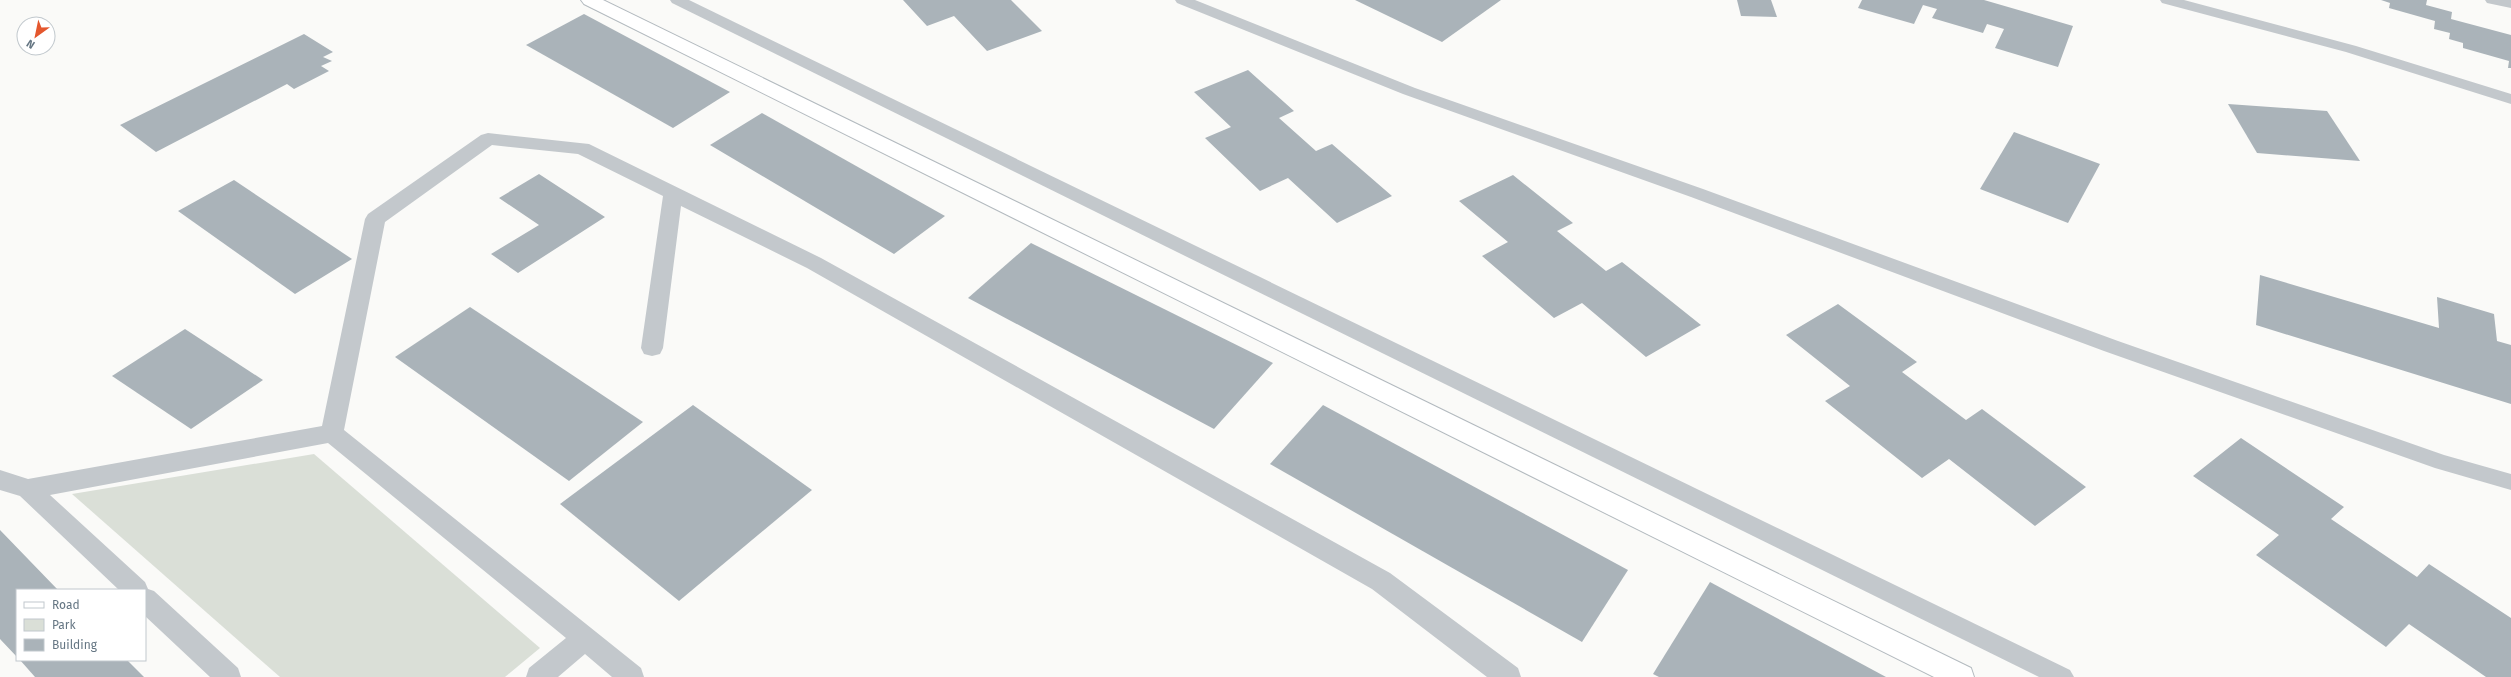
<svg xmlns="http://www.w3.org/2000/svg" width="2511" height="677" font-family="'Fira Sans',sans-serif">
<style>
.green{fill:#dadfd7}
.building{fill:#aab3b9}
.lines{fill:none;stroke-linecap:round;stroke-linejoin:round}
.secondary-casing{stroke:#b3babf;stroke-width:2}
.lane{fill:#c3c8cc;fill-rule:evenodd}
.street{fill:#c3c8cc;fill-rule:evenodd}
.secondary{fill:#fff;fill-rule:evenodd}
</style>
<rect width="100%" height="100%" fill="#fafaf8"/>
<path class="green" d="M314,454L540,648L505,677H280L72,494Z"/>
<g class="building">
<path d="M903,0H1011L1042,31L987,51L954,16L927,26Z"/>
<path d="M1355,0H1501L1442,42Z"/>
<path d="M1737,0H1771L1777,17L1741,16Z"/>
<path d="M1862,0H1984L2073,26L2058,67L1995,48L2004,29L1987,24L1983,33L1932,18L1937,9L1923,5L1914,24L1858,8Z"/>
<path d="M2381,0H2427L2426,5L2452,12L2451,19L2511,35V68H2508L2509,61L2463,48V43L2449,39L2450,33L2434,29L2435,21L2389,8L2390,3Z"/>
<path d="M584,14L730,92L673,128L526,45Z"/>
<path d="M304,34L333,52L323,57L332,61L321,66L329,71L294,89L287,84L156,152L120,125Z"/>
<path d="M1248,70L1294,111L1279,118L1316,151L1332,144L1392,196L1337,223L1288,178L1260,191L1205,138L1231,127L1194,92Z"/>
<path d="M2228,104L2327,111L2360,161L2257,153Z"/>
<path d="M762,113L945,216L894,254L710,145Z"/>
<path d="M2014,132L2100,164L2068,223L1980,189Z"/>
<path d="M539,174L605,217L518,273L491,254L539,225L499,198Z"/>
<path d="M1513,175L1573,223L1557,231L1606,271L1622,262L1701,325L1646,357L1582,303L1554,318L1482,256L1508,242L1459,201Z"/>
<path d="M234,180L352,259L295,294L178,211Z"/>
<path d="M1031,243L1273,363L1214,429L968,298Z"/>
<path d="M2260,275L2439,328L2437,297L2494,314L2497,341L2511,345V404L2256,325Z"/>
<path d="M1838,304L1917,362L1902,372L1966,420L1982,409L2086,487L2035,526L1949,459L1922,478L1825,401L1850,386L1786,335Z"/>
<path d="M470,307L643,422L569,481L395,357Z"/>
<path d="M185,329L263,380L191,429L112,376Z"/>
<path d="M693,405L812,490L679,601L560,504Z"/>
<path d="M1323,405L1628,570L1582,642L1270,464Z"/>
<path d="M2241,438L2344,507L2331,519L2417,577L2429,564L2511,618V677H2486L2409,624L2386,647L2256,555L2279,535L2193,476Z"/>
<path d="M0,530L58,590H17V657L0,639Z"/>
<path d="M1710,582L1886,677H1659L1653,674Z"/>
<path d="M20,660H127L144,677H35Z"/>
</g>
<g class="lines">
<defs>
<path id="secondary" d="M581,0H603L1971,668L1974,677H1934L584,4Z"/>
</defs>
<use href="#secondary" class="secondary-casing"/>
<g class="lane">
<path d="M670,0H689L2070,670L2074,677H2039L672,3Z"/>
<path d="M1175,0H1195L1415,88L1703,189L2118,341L2444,455L2511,474V490L2435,468L2104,351L1691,197L1403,94L1177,3Z"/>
<path d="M2160,0H2184L2356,46L2511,94V104L2346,52L2162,3Z"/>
<path d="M2485,0H2511V8L2487,3Z"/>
</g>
<path class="street" d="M488,133L589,144L821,258L1390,573L1518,668L1521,677H1487L1372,589L807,268L681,206L663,348L660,354L652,356L644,354L641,348L663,196L578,154L492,145L385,222L344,430L641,668L644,677H612L585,654L558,677H526L529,668L566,638L328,443L50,495L145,582L148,589L154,591L238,668L241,677H210L145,616V590H119L20,496L0,490V470L28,479L322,426L365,219L368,214L481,135Z"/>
<use href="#secondary" class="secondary"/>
</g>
<rect x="16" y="589" width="130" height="72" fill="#ffffff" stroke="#c1c8cd"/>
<rect x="24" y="602" width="20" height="6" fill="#ffffff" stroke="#c1c8cd"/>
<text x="52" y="609" font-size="12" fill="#657683">Road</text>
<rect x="24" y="619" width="20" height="12" fill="#dadfd7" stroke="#c1c8cd"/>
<text x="52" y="629" font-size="12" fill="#657683">Park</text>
<rect x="24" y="639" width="20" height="12" fill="#aab3b9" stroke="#c1c8cd"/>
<text x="52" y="649" font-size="12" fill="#657683">Building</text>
<g transform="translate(36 36) rotate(213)"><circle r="19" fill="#ffffff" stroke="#c1c8cd"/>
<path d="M0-3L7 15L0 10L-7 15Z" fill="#e4572e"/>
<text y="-6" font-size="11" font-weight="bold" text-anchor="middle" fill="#657683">N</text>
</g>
</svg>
